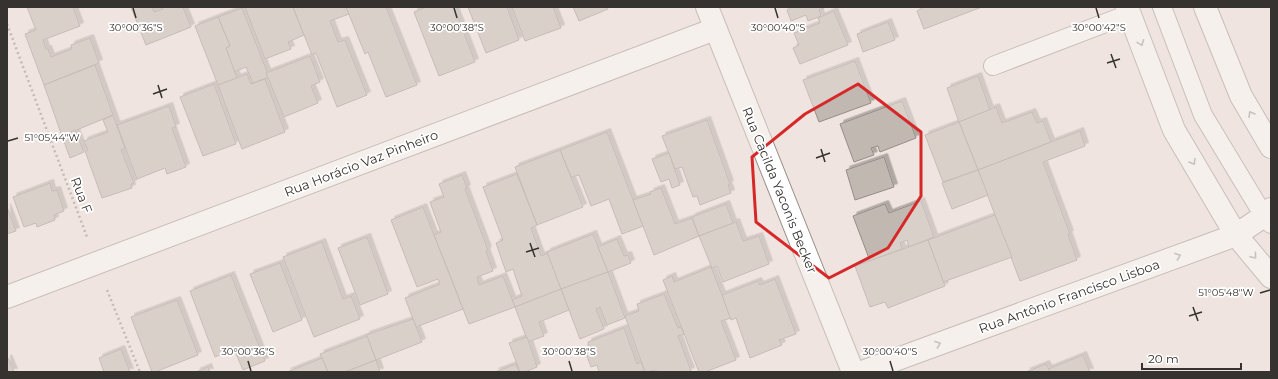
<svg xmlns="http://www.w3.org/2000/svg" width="1278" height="379" font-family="Montserrat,sans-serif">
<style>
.building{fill:#c2b8b2;stroke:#968c87;filter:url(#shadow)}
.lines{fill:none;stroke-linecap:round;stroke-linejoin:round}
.lane-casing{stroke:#9a918c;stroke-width:20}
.street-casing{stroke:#9a918c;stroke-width:24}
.secondary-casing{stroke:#9a918c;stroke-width:24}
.primary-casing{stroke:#9a918c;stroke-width:24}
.path{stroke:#918a86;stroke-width:2.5;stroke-dasharray:2 3;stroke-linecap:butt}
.lane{stroke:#fff;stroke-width:18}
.street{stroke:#fff;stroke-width:22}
.secondary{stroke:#fff;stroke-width:22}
.primary{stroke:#fff;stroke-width:22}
.oneway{stroke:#9a9897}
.marked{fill:none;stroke:#d62828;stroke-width:3;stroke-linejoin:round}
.ticks{fill:none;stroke:#35322f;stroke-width:1.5}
.labels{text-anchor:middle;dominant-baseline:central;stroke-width:3.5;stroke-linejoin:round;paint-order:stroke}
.street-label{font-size:13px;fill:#35322f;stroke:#fff}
.ticks-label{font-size:10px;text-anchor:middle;fill:#35322f;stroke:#fff;stroke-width:3.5;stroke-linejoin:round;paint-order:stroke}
</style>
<defs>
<filter id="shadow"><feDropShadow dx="3.5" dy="-3.5" stdDeviation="0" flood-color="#0004"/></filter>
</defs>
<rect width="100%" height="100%" fill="#efe4df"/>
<g class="building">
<path d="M27,7H73L80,26L43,40L46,49H48L51,57L72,49L71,45L90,38L99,63L44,85L25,34L36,30Z"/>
<path d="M131,7H152L154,12L163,9L162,7H183L191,27L146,45Z"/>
<path d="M245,7H293L304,35L288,42L291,49L265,59Z"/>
<path d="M293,7H346L349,14L330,21L338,42L345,40L367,95L337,107L316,53L312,55Z"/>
<path d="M346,7H386L417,85L386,97L368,52L365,54Z"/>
<path d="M426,7H454L475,62L439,76L414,12Z"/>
<path d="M468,7H507L519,40L486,53Z"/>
<path d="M512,7H553L561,28L525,41Z"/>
<path d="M573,7H607L608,9L579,21Z"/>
<path d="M791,7H823L824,8L819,10L821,16L808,21L806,15L791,21L787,10Z"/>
<path d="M924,7H982L924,29L917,11Z"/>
<path d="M242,8L269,77L253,83L246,67L234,72L226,48L230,46L218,17Z"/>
<path d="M834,11L848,45L800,64L793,48L799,45L794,33L820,23L818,18Z"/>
<path d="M218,17L230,46L226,48L237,78L218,85L195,26Z"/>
<path d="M888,22L895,40L863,52L857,34Z"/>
<path d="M310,56L320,82L311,86L318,103L284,117L266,73Z"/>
<path d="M855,61L871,103L819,122L803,80Z"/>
<path d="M95,65L113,115L62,136L44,85Z"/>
<path d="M247,74L251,84L265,79L285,132L242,149L218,85Z"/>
<path d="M978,76L990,110L959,122L947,88Z"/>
<path d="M214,84L236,144L203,156L180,97Z"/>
<path d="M902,101L916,138L880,152L878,146L871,148L874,155L854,162L840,124Z"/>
<path d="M169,106L176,127L172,128L186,167L167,174L165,168L137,179L117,125Z"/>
<path d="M996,107L1002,123L1032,112L1037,123L1043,121L1051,142L978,170L959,122Z"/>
<path d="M113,115L125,148L121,150L134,183L131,184L132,188L102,198L85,151L88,150L84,141L108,132L103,120Z"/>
<path d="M707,120L730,184L728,185L731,193L700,205L697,196L693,197L682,167L675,169L662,136Z"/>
<path d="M959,122L978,170L943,182L925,135Z"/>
<path d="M75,130L84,152L70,158L62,136Z"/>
<path d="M1080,131L1085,146L1043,162L1070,234H1068L1077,260L1020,281L978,170Z"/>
<path d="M607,132L643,226L622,234L609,199L591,206L579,175L571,177L560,150Z"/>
<path d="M560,150L583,207L537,225L515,167Z"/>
<path d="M669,153L680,185L672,188L669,179L661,182L652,159Z"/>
<path d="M884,157L894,187L855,200L846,170Z"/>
<path d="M978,170L988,195L952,209L942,183Z"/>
<path d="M517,174L537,225L531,228L541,256L548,253L561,289L515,307L512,300L522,296L513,269L506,272L496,243L503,240L483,187Z"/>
<path d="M462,175L467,188L465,189L488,250L486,251L493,271L477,277L479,285L503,276L515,307L469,324L434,235L441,232L430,202L444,197L439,184Z"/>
<path d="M50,183L52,191L57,190L64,211L54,215L55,220L37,227L36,223L24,227L13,197Z"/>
<path d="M661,188L675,224L692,218L699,236L654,255L633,200L651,194L650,192Z"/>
<path d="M921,201L934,237L909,247L907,240L900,243L902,249L870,261L853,216L885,204L889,213Z"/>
<path d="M726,204L733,223L699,236L692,217Z"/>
<path d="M7,207L16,231L7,234Z"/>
<path d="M423,207L463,309L416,327L405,298L440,284L438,279L417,287L391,220Z"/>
<path d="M995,215L1012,257L943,282L928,240Z"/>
<path d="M736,222L743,241L759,236L769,264L723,282L717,266L712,268L699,236Z"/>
<path d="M593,234L608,272L561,289L547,252Z"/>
<path d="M367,237L388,294L360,305L338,248Z"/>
<path d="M617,239L624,256L628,255L631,263L608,272L598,247Z"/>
<path d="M928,240L945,286L888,308L885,302L870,307L855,266Z"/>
<path d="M322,242L343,299L351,296L360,319L314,337L283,257Z"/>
<path d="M280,263L302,320L273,332L250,274Z"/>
<path d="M711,267L731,318L721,321L736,360L705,372H699L663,280L672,276L674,282Z"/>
<path d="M608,272L625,318L607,325L600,307L596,309L604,329L580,339L561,289Z"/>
<path d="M231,275L265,361L243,370L234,349L215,357L190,291Z"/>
<path d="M775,279L796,334L779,340L782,345L750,358L736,318L731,320L722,295L758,281L760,285Z"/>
<path d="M561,289L569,310L539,322L544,336L528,342L515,307Z"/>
<path d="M664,294L678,328L681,327L684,334L678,336L691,371L689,372H657L656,370L645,372L625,316L639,311L637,304Z"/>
<path d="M177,300L198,355L155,372H152L131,317Z"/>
<path d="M413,319L422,342L376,360L366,335Z"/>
<path d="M624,328L637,364L641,362L645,372H599L597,365L591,367L584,348L589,346L588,342Z"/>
<path d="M367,336L376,360L345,372H328L320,354Z"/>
<path d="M527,337L537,367L525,372H520L509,343Z"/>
<path d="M121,349L130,372H104L99,358Z"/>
<path d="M1083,355L1090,372H1050L1048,369Z"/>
<path d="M8,358L14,372H7V359Z"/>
<path d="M322,358L328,372H287Z"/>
<path d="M376,360L380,372H345Z"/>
<path d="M516,364L519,372H495Z"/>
<path d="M1046,364L1050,372H1026Z"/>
<path d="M208,367L210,372H196Z"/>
</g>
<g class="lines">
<defs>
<g id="lane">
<path d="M1162,7L1203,115L1264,216L1271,224"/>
<path d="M993,66L1129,14"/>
</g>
<g id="street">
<path d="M707,7L853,372"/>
<path d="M7,297L715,29"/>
</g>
<path id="secondary" d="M862,372L1236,235L1264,216L1271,209"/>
<g id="primary">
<path d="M1127,7L1174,130L1236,235L1271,277"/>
<path d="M1205,7L1241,96L1271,147"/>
</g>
</defs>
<use href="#lane" class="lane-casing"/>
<use href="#street" class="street-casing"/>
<use href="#secondary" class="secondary-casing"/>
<use href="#primary" class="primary-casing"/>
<g class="path">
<path d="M7,24L87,237"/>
<path d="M107,290L140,372"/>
</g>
<use href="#lane" class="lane"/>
<use href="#street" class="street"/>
<use href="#secondary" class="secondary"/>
<use href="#primary" class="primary"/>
</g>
<defs><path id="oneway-chevron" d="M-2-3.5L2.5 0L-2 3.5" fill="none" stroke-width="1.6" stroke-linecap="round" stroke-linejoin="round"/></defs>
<g class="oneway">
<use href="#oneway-chevron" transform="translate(1141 43) rotate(69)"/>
<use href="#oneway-chevron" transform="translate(1251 114) rotate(-120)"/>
<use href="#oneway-chevron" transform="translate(1193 162) rotate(59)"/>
<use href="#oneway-chevron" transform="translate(1178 256) rotate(-20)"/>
<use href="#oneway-chevron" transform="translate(1254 256) rotate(50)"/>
<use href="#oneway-chevron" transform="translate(938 344) rotate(-20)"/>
</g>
<path d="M0 0H1278V379H0ZM858,84L921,132V196L888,248L829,278L756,222L752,157L805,114Z" fill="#efe4df" fill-opacity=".55" fill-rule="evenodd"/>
<path class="marked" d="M858,84L921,132V196L888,248L829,278L756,222L752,157L805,114Z"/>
<path class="ticks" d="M133,8L136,18M454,8L457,18M775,8L778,18M1096,8L1099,18M1111,54L1116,68M1107,63L1120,59M158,85L162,98M153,94L167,89M8,141L18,138M821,149L825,162M816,158L830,153M530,243L535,257M526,252L539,248M1260,293L1270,290M1193,307L1198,321M1189,316L1202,312M248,361L251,371M569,361L572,371M890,361L893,371"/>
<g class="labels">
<g class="street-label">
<text transform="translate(361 163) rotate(-21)">Rua Horácio Vaz Pinheiro</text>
<text transform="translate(780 190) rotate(68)">Rua Cacilda Yaconis Becker</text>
<text transform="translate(82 195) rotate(69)">Rua F</text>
<text transform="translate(1069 296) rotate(-20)">Rua Antônio Francisco Lisboa</text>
</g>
</g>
<g class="ticks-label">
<text x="136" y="31">30°00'36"S</text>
<text x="457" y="31">30°00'38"S</text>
<text x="778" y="31">30°00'40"S</text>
<text x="1099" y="31">30°00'42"S</text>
<text x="52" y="141">51°05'44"W</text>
<text x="1226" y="296">51°05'48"W</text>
<text x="248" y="355">30°00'36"S</text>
<text x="569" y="355">30°00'38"S</text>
<text x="890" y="355">30°00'40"S</text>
</g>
<rect width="1278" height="379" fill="none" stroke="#35322f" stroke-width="16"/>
<path d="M1142 363v6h99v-6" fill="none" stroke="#35322f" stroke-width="2"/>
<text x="1148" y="363" font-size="12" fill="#35322f" stroke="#ffffff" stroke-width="3" paint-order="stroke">20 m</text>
</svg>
